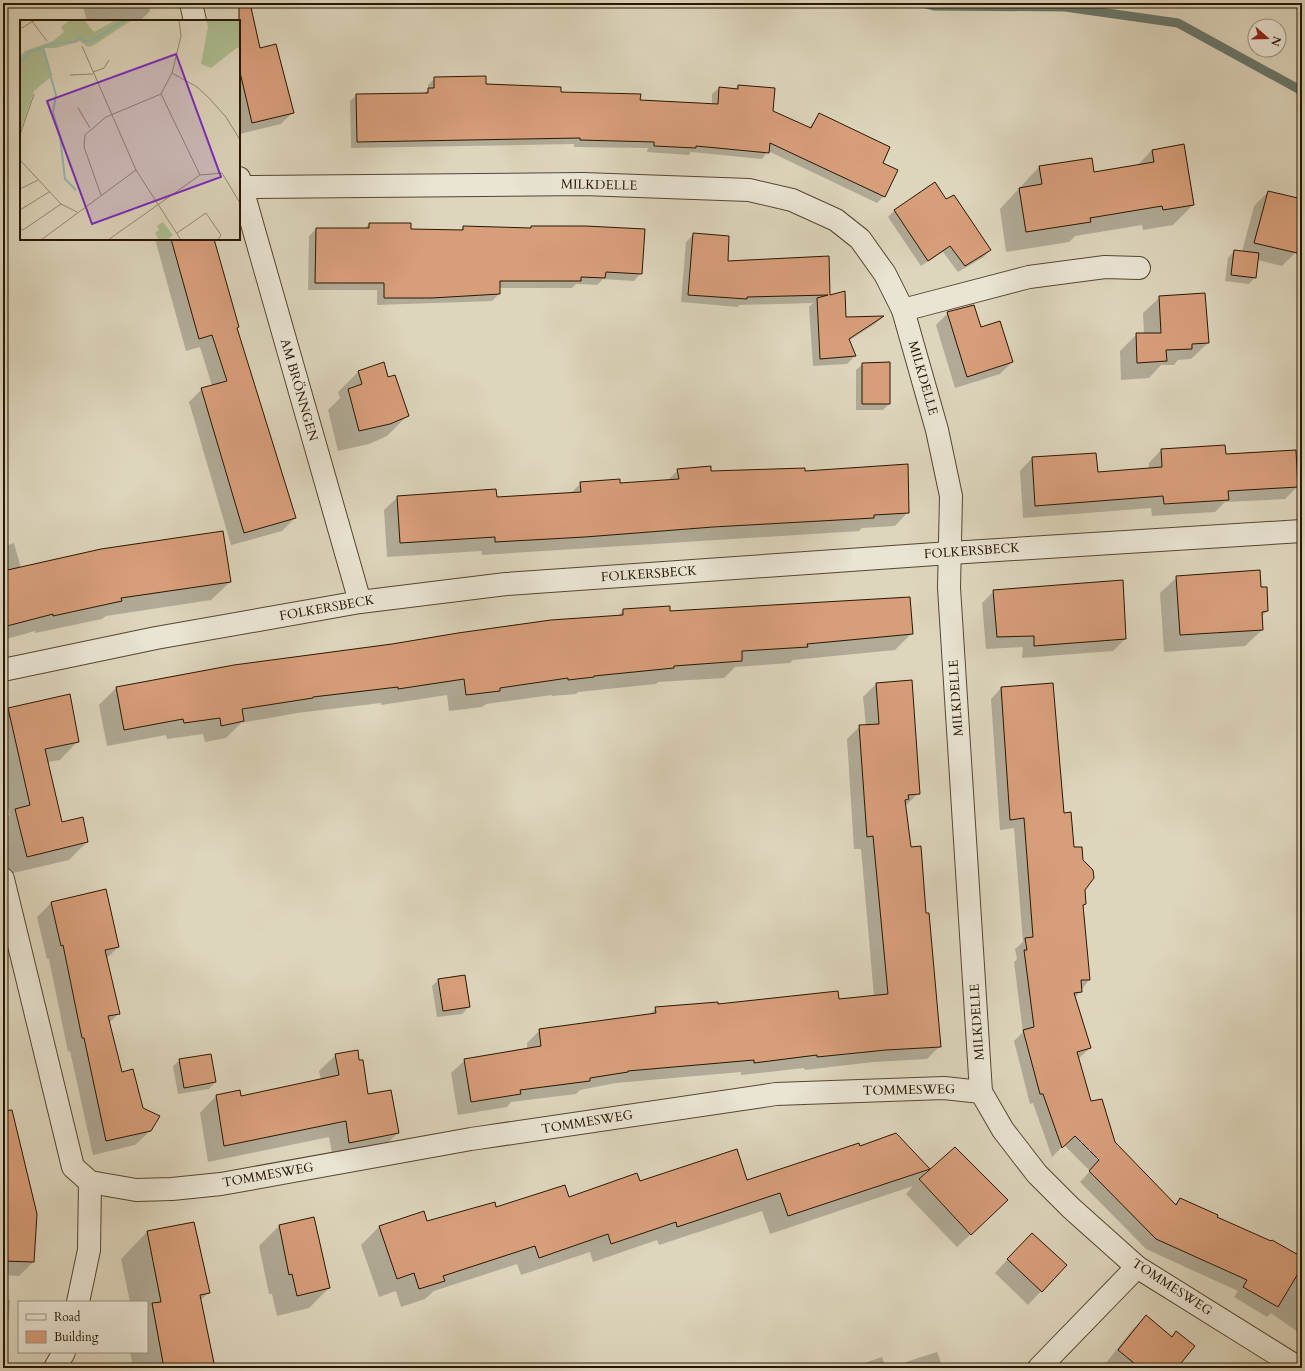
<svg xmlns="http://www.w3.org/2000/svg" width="1305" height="1371" font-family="Cardo,serif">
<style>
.shadow{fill:#0003}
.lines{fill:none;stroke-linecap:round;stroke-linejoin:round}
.stream{stroke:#69786d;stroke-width:9}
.building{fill:#d79e7a;stroke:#291702}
.street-casing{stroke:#564630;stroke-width:24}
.street{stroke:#e9e4d3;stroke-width:22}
.labels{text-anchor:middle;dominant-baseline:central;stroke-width:3;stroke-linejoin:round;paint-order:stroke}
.street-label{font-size:13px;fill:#291702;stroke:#e9e4d3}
.inset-river{fill:none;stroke:#93b8b4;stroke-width:2}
.inset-road{fill:none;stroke:#958972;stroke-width:1}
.view{fill:#7b2cbf;fill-opacity:0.15;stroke:#7b2cbf;stroke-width:2}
.inset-edge{fill:none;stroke:#291702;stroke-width:2}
</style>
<rect width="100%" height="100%" fill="#ddd5bc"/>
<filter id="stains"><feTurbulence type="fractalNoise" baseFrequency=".005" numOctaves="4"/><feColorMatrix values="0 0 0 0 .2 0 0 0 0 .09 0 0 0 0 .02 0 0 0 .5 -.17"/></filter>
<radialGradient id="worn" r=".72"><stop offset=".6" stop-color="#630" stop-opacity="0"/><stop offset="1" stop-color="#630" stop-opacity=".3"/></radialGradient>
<g class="shadow">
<path d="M82,3H148L150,11L140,21H87Z"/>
<path d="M252,17L259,49L293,112L281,124L240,134L239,21H236Z"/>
<path d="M435,78L639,100L712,104V94L719,88L735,89L738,86L772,112L809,128L819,114L882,163L884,196L877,203L768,151L762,159L691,152L689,155L647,152L648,148L574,147V144L351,148L350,101L357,95L423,94L428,90V85Z"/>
<path d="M1152,150L1193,205L1173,225L1143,230L1142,225L1075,236L1069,242L1006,252L1000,209L1039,167L1093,173L1137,166Z"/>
<path d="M1268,192L1302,200V227L1296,252L1282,266L1257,260L1255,277L1249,284L1225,281L1228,258L1234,251L1242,252L1254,206Z"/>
<path d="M946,201L990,250L984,257L958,272L943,252L921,266L888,217L895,210Z"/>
<path d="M369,224L410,230L460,231L464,227L529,229L531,227L641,273L634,281L603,279L597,285L576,284L572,288H499V294L492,301L377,305V290H308L309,236L316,229H364Z"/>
<path d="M694,234L727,262L828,257L829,296L845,318H882L875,324L848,341L855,356L847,364L813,366L809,307L813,303L739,305L738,307L681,302L686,242Z"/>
<path d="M155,239H214L237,328L295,518L282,531L231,545L189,402L202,389L212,386L200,347L186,351Z"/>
<path d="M1160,297L1208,343L1191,359L1178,360L1174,365H1161L1149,378L1121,380L1120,351L1137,334H1144L1143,313Z"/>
<path d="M948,313L1012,362L1000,374L955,388L936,325Z"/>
<path d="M383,364L388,378L407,416L387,436L369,444L338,451L328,410L340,398L338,392L358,372Z"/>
<path d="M863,364L889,404L883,410H856V370Z"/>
<path d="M1161,450L1225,455L1297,487L1285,499L1225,502L1215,512L1152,516L1151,508L1023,518L1020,471L1032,458L1097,474L1149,469V463Z"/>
<path d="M678,470L710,472H804L908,512L895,526L862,528L859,531L482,555L481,551L387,557L384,510L398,497L496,498L570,494L581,483L619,484L667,481Z"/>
<path d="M14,543L21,568L230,582L211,600L106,616L102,619L35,633V631L3,640V547Z"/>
<path d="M1177,577L1267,611L1261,617L1262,630L1245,646L1164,652L1160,593Z"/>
<path d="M994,591L1125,639L1113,651L1022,658L1023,647L986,649L982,603Z"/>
<path d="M623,610L669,612L912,633L895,650L793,660L790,663L735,667L724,678L658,682L656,684L578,692L576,694L552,696V695L486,704L482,707L449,711L447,695L381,705V703L297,713L241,723L226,738L205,742L203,734L167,739L166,735L107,746L99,705L116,688L234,666L617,617Z"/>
<path d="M876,684L919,793L905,806L910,848L926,914L940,1046L927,1059L873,1062L805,1070L804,1068L741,1075V1072L616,1083L580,1090L576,1094L511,1102L507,1107L458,1115L451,1073L465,1060L527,1049V1043L540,1030L649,1015L656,1008L838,1000L874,996L861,849H854L847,739L860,726H866L863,697Z"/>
<path d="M1001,688L1063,814L1084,890L1085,904L1083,907L1089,980L1075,998L1090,1048L1078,1059L1090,1102L1114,1142L1174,1205L1180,1199L1302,1258V1335L1271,1313L1267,1317L1234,1297L1238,1291L1146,1249L1080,1182L1090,1171L1064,1145L1052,1157L1033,1103L1030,1104L1014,1041L1023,1032L1014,962L1017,959L1015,949L1023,942L1014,828L1000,830L991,699Z"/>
<path d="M8,709L78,741L60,760L47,762L61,823L87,842L69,860L9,874L3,851V822L10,815L3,783V714Z"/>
<path d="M105,890L118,947L106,959L119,1013L109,1023L121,1073L142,1108L150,1131L135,1145L93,1155L70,1051L68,1052L49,959H47L37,917L51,903Z"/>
<path d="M438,980L469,1007L462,1014L437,1017L432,986Z"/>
<path d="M336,1055L398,1133L381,1149L333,1158L329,1137L208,1162L200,1113L216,1096L241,1097L321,1080L319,1071Z"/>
<path d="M180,1060L215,1082L209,1089L178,1094L173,1066Z"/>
<path d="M3,1121L36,1214L33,1262L19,1276L3,1275Z"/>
<path d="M860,1147L928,1169L923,1175L924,1176L993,1213L957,1247L906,1194L913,1186L770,1234L762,1211L659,1245L657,1240L593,1262L590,1252L521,1275L517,1264L434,1291L425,1299L401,1307L396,1291L379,1297L361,1245L379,1227L426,1222L496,1208L569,1198L639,1182H747Z"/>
<path d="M193,1223L209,1292L200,1301L211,1368H133L130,1352H147V1302H130L121,1259L147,1232Z"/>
<path d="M279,1226L329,1288L309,1308L277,1316L272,1294H269L259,1246Z"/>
<path d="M1019,1247L1041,1291L1028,1305L995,1273Z"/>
<path d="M3,1299L10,1300L5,1368H3Z"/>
<path d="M1146,1317L1171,1338L1176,1332V1368H1102L1133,1329Z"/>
<path d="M937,1352L943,1368H887Z"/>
<path d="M882,1357L886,1368H849Z"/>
</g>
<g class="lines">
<path class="stream" d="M922,3L935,6L1065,7L1178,23L1302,91"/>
</g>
<g class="building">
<path d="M239,3H250L260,48L276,44L294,113L252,123L239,68Z"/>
<path d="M486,76V84L561,87V92L641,94L640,100L718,104L719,87L738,89V85L775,88L773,111L811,128L819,113L890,147L883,163L898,170L885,197L770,143L769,153L696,146V148L654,146V142L580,140V138L357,142L356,94L428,93V88H434V77Z"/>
<path d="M1184,144L1194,205L1163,210L1162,206L1090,218L1091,222L1026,232L1019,188L1042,184L1039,166L1092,158L1094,172L1154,162L1152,150Z"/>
<path d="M935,182L946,199L954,195L991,250L965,266L950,246L928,261L894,210Z"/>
<path d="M1268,191L1302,199V231L1297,253L1254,243Z"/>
<path d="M369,223H411V229L463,230V226L531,228V226H585L645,229L642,274L606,272L605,278L581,277V281H500V294L432,298H384V283H315L316,228H369Z"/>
<path d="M693,233L729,236L728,261L829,256L830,295L845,291L846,317L884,316L849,339L856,356L820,359L817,298L828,295L747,297V299L688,295Z"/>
<path d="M171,239H214L239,327L237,328L296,518L244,533L201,388L227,381L212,335L199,339Z"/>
<path d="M1234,250L1259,253L1256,278L1231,275Z"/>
<path d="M1205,293L1209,343L1192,344V349L1166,350L1167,361L1137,363L1136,333H1161L1159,296Z"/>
<path d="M974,305L981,327L1000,321L1013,362L967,377L947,312Z"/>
<path d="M384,362L388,377L395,375L409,416L390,424L359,431L348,389L362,384L358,371Z"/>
<path d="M890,362V404H862V363Z"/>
<path d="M1225,445L1226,454L1296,450L1298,487L1228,491L1229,500L1164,504L1163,496L1035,506L1032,457L1096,453L1098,472L1162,467L1161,449Z"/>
<path d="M908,464L909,513L874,515V518L713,527L585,537L495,542V537L400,543L397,496L496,489L497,497L581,492L580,482L620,479V483L679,479L677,469L711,466V471L805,468V471Z"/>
<path d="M223,531L231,582L121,598L122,601L53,616V614L3,627V571L101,549Z"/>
<path d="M1260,570L1261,587H1267L1268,611L1262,612L1263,630L1180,635L1176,576Z"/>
<path d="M1123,580L1126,639L1034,646V636L997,637L993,590Z"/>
<path d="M910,597L913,634L807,644L808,647L742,651V661L674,666V668L594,676V677L568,680V678L500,688V691L466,695L464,679L398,689V687L313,697V698L242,709L244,721L221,726L220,718L184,723L183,719L124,730L116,687L234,665L392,644L458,633L551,620L623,615V609L670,606V611Z"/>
<path d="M912,680L920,794L908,795L909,799L905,800L911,847L921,846L926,913H929L941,1047L886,1050L817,1057V1055L754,1063V1060L628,1071V1072L590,1078V1081L520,1090L521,1094L471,1102L464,1059L541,1046L539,1029L656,1013L655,1007L718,1002V1004L838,991L839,999L888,994L873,836L867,837L859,725L879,724L876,683Z"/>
<path d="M1053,683L1064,813L1071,812L1074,847H1082L1083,860L1093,870L1094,878L1085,890L1086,904L1083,905L1090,980H1081L1082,992L1074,993L1091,1048L1077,1052L1091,1101L1102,1099L1115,1142L1176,1205L1180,1198L1218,1215L1217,1217L1271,1241L1272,1240L1302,1257V1267L1278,1307L1243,1287L1247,1280L1156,1239L1089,1171L1099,1160L1075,1136L1062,1148L1043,1094H1040L1023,1030L1034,1027L1024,950H1027L1025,938L1033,937L1024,818L1010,820L1001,687Z"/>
<path d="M70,694L79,742L45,749L62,822L83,817L88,842L27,857L15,809L30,805L8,708Z"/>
<path d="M106,889L119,947L105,950L120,1014L108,1016L122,1072L133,1069L143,1108L160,1116L151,1131L106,1141L84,1038H82L63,945L61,946L51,902Z"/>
<path d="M465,975L470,1007L443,1011L438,979Z"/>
<path d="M358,1050L359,1060H363L368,1094L391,1090L399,1133L349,1143L346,1121L224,1146L216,1095L240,1090L241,1096L339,1075L335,1054Z"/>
<path d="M211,1054L216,1082L184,1088L179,1059Z"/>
<path d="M12,1110L37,1214L34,1262L3,1261V1111Z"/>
<path d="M896,1133L930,1169L788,1216L780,1193L677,1227L676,1222L611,1244L608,1234L539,1258L535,1246L443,1276L445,1281L419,1289L414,1273L397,1279L379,1226L424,1211L427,1221L495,1202L496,1207L565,1185L569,1197L637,1173L640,1181L737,1149L747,1180L859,1143L860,1146Z"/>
<path d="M955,1147L1008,1200L971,1235L919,1179Z"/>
<path d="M314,1217L330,1288L297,1296L292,1274L289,1275L279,1225Z"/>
<path d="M194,1222L210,1293L200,1295L215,1368H164L152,1303L161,1302L147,1231Z"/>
<path d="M1032,1233L1067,1265L1042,1292L1007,1259Z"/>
<path d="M1146,1315L1172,1337L1176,1331L1195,1346L1177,1368H1140L1118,1350Z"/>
</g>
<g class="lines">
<defs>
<g id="street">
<path d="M191,3L195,21"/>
<path d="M239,178L360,602"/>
<path d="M242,187L583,184L749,190L792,200L836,220L860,239L885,274L903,310L937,430L951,496L949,588L981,1092"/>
<path d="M903,310L1029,277L1105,267L1139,268"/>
<path d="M3,670L156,638L360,602L506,584L950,553L1302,531"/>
<path d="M3,879L73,1167L90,1182L136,1190L172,1189L221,1184L471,1139L776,1094L944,1088L981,1092L1003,1130L1037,1174L1071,1208L1137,1267L1299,1368"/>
<path d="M78,1302L89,1250L90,1182"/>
<path d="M55,1368L64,1352"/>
<path d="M1039,1368L1137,1267"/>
</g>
</defs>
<use href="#street" class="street-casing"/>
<use href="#street" class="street"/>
</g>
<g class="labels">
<g class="street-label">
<text transform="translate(599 185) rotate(1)">MILKDELLE</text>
<text transform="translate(923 378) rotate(74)">MILKDELLE</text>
<text transform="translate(299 390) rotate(74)">AM BRÖNNGEN</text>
<text transform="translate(972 551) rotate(-4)">FOLKERSBECK</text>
<text transform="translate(649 574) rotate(-4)">FOLKERSBECK</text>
<text transform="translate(327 608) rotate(-10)">FOLKERSBECK</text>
<text transform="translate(956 698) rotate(-94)">MILKDELLE</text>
<text transform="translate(977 1022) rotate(-94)">MILKDELLE</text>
<text transform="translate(909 1090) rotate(-1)">TOMMESWEG</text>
<text transform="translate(587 1122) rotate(-9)">TOMMESWEG</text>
<text transform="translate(268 1175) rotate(-10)">TOMMESWEG</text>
<text transform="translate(1172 1287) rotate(33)">TOMMESWEG</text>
</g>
</g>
<g transform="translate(20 20)">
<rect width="220" height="220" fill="#ddd5bc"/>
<path d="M50,0H64L74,12L96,0H112L74,25L68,27L60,21L36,28H24L32,56L14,71L0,113V37L5,31L33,21L44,12L41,7ZM186,0H220V31L218,27L191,48L181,44L188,7ZM143,202L153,215L147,220H139L135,213L139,210L137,206Z" fill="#adbe93"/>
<path class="inset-river" d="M23,27L31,55M0,42L9,32L36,23L55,22L60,17L65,21H71L105,0M31,57L36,75L33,92L40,116L45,159L56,170"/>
<path class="inset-road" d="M11,0L27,21M0,9L15,0M62,26L116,150L161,220M73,52L84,48L89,40M152,53L177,67L188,77L206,97L220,120M50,55L73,54M58,88L70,108M0,115L14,74M0,140L41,184L57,192M180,155L202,153L220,183M0,169L18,160M81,175L64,127L65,115L86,97L141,74M0,190L29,172M0,208L3,210L41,184M157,213L186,193L201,215L198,220M21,220L116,150M88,220L180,155L141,74L152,53L161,16L159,0"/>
<path class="view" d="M156,34L201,157L72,204L27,81Z"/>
<rect width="220" height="220" class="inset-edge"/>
</g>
<rect width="1305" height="1371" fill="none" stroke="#ddd5bc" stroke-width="16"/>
<rect x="4" y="4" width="1297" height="1363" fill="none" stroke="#291702" stroke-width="2"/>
<rect x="8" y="8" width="1289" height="1355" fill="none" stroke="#291702"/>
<rect x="18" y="1301" width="130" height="52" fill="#e9e4d3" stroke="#9c927f"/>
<rect x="26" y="1314" width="20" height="6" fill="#e9e4d3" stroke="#9c927f"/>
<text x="54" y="1321" font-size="12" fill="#291702">Road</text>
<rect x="26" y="1331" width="20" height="12" fill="#d79e7a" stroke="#9c927f"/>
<text x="54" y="1341" font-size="12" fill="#291702">Building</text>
<g transform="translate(1267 38) rotate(110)"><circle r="19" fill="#e9e4d3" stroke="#9c927f"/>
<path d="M0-3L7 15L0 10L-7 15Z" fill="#8f2418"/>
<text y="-6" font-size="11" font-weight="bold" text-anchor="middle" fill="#291702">N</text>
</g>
<rect width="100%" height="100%" filter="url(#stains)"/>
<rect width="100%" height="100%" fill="url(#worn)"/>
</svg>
